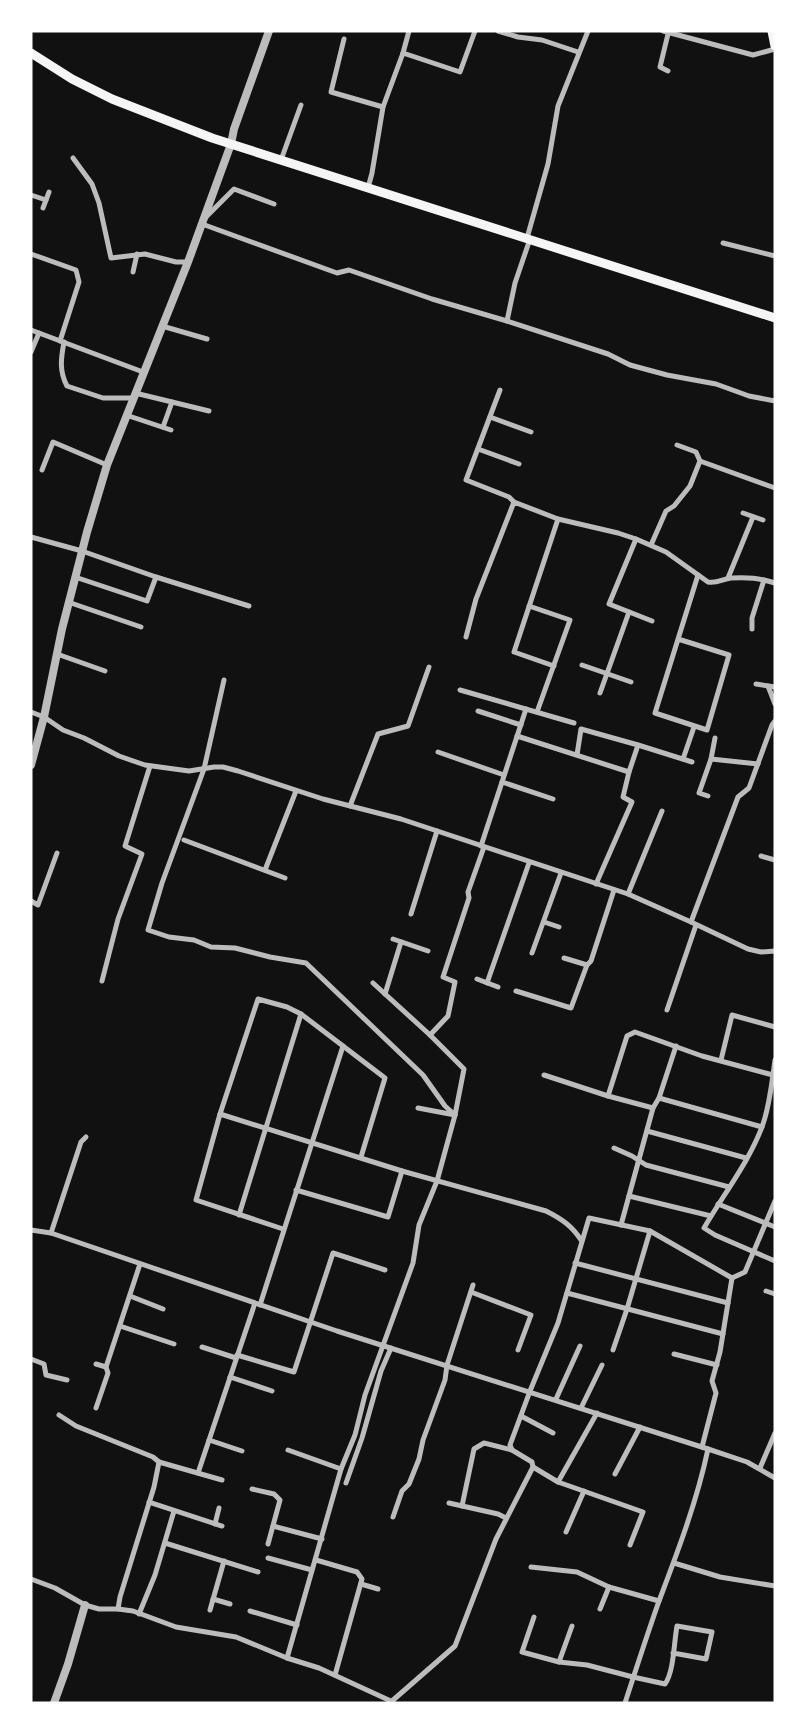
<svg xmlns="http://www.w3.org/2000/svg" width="806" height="1734" font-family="Merriweather,serif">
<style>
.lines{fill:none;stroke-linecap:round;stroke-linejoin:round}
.minor{stroke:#bcbcbc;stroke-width:5}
.tertiary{stroke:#bcbcbc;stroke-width:8}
.secondary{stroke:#f5f5f5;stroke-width:9}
.primary{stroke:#f5f5f5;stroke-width:9}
</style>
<rect width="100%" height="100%" fill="#111"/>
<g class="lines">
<g class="minor">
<path d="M498,31L518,37L542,40L578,52"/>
<path d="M663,31L753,55L775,49"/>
<path d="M344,39L331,92L383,107L372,173L368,188"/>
<path d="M403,53L409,31"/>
<path d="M668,71L660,67L668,34"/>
<path d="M383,107L403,53L460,72L475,31"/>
<path d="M73,158L92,184L99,203L111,258L145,254L176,262H188"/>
<path d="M281,160L301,105"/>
<path d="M31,195L46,200"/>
<path d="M43,208L49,192"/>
<path d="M206,217L234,189L274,204"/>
<path d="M202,224L337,273L349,270L432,299L507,321L515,283L530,239"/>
<path d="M527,238L548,164L558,106L588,31"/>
<path d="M723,243L775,256"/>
<path d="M31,254L76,270L79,282L60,341"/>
<path d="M133,272L137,254"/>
<path d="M507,321L608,354L630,365L667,375L716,384L749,396L775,401"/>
<path d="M162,326L207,339"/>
<path d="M31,330L143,372"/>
<path d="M64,342C61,358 59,371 67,386L103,398H133"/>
<path d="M31,352L39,333"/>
<path d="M500,390L466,480L509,497L514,502"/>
<path d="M135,393L209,411"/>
<path d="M126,415L171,430"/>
<path d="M490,417L531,432"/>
<path d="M163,427L172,402"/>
<path d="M677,445L696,452L700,461L775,488"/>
<path d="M478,449L519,464"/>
<path d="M42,470L53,442L107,465"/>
<path d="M743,513L763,520"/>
<path d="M31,537L82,551L156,577L249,606"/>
<path d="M636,539L609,604L652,621"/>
<path d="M651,545L666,511L674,506L690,486L700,461"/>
<path d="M75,577L147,601L156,577"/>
<path d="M728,578L753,517"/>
<path d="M68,602L141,627"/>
<path d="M529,606L570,620L537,712"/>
<path d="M752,629V618L764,580"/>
<path d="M466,637L476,599L514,502L558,519L618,533L636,539L666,552L708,582C716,584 723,579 731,578C748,577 759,578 775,583"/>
<path d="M678,639L729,655L707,730L655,713L698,575"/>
<path d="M57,654L105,671"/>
<path d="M582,665L631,682"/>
<path d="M554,666L514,652L558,519"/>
<path d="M224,680L204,769L162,883L148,930L169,937L194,940L211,947L235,948L270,957L306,963L423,1075L445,1106L455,1115"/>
<path d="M756,684L775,687"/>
<path d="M768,686L775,704"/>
<path d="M460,690L574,723"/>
<path d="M600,693L629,612"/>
<path d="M478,711L521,725"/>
<path d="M31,712L44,717L63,730L84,738L119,756L145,765L189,771L214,767H223L238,771L323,799L401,819L628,894L691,922L748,949L761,952L775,951"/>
<path d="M517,736L629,772L638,745L581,729L577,755"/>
<path d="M638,745L692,762"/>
<path d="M438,752L504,775"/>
<path d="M683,759L694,727"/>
<path d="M711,759L758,764"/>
<path d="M502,782L553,799"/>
<path d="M708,796L699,793L711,759L715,738"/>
<path d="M350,806L378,734L408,726L429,667"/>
<path d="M184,840L285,878"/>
<path d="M481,846L526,709"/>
<path d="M761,856L775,860"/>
<path d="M265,870L296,791"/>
<path d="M596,884L632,802L623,797L629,772"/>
<path d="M628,894L662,811"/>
<path d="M31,901L38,905L57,853"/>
<path d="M411,914L437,831"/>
<path d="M544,922L559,927"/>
<path d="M691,922L738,797L749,788L772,725L775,721"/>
<path d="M393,939L428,951"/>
<path d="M532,953L561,873"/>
<path d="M564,958L587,965"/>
<path d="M477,979L498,987"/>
<path d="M102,981L118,919L142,854L125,846L150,766"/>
<path d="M487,983L529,863"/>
<path d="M516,991L571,1008L587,965L591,961L614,890"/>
<path d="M385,994L401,942"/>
<path d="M667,1010L696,925"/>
<path d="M430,1035L448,1016L455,982L443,977L469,898L468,892L484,847"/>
<path d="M721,1060L732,1015L775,1027"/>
<path d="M775,1060C772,1081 770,1104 763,1124C751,1159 723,1195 704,1228L715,1235L775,1261"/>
<path d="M544,1075L608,1096L653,1108"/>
<path d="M608,1096L627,1036L635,1032L702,1056L773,1075"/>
<path d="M659,1098L762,1127"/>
<path d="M418,1108L455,1115"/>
<path d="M220,1114L402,1171L546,1211C562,1219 572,1226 581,1240"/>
<path d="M647,1131L746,1158"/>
<path d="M614,1148L632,1156L646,1165L729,1187"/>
<path d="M296,1190L388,1217L402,1171"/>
<path d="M629,1196L711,1216"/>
<path d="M718,1204L775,1227"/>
<path d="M239,1215L301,1014"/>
<path d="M621,1225L653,1108L659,1098L676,1046"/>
<path d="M283,1229L196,1200L220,1114L258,999L287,1007L301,1014L385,1078L361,1157"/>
<path d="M31,1230L51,1233L337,1331L708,1449L747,1462L775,1478"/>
<path d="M51,1233L81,1142L86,1137"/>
<path d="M575,1263L728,1303"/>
<path d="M732,1278L745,1272L775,1201"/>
<path d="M766,1291L775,1294"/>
<path d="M471,1292L531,1315L518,1350"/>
<path d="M567,1293L723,1334"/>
<path d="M130,1296L163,1309"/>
<path d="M260,1305L343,1046"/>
<path d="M120,1326L174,1344"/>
<path d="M202,1347L236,1358"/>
<path d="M613,1350L627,1309L650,1231"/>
<path d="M674,1354L717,1365"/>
<path d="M237,1355L294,1372L333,1253L385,1270"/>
<path d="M31,1359L44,1364L46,1375L67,1380"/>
<path d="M96,1364L106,1367"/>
<path d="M230,1377L272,1391"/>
<path d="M556,1399L580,1346"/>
<path d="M96,1408L108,1373L106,1367L140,1264"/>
<path d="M581,1408L602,1365"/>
<path d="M59,1415L76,1426L153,1457L159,1462L154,1487L120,1597L118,1609"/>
<path d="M521,1416L553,1433"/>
<path d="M209,1440L242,1451"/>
<path d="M702,1447L716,1393L712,1381L720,1352L732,1278"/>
<path d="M288,1450L341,1469"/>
<path d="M159,1462L222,1480"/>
<path d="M533,1467L558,1482L643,1512L630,1545"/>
<path d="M760,1468L775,1433"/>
<path d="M198,1473L255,1303"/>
<path d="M615,1474L640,1427"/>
<path d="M558,1482L597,1413"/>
<path d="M346,1483L362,1438L381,1371L391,1348"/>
<path d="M252,1489L274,1494L280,1500L268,1544"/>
<path d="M149,1502L222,1526"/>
<path d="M449,1503L498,1514L506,1518"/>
<path d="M462,1506L474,1449L484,1443L512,1450"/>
<path d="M393,1517L402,1491L409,1484L419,1459L423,1440L445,1380L447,1365L473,1285"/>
<path d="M215,1524L219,1508"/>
<path d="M273,1526L322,1539"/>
<path d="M566,1532L584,1491"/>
<path d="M165,1543L258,1572"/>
<path d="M268,1558L312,1570"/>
<path d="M316,1560L357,1572L362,1579L335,1675"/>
<path d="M674,1563L720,1577L775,1586"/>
<path d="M531,1567L577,1572L609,1587L659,1601"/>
<path d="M31,1579L55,1588L85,1605L99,1609H118L133,1611L176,1627L236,1637L287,1658L319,1668L393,1702"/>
<path d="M361,1584L378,1589"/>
<path d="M213,1599L230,1604"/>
<path d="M600,1609L609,1587"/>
<path d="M210,1610L224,1561"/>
<path d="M250,1611L297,1625"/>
<path d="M139,1614L155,1575L174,1511"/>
<path d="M534,1617L522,1652L559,1662L587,1665L633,1677L665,1684C674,1672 674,1641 677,1626L712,1632L706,1659L673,1653"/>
<path d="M287,1658L341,1469L355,1435L365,1395L413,1263L419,1225L437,1181L455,1115L464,1069L430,1035L373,983"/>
<path d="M559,1662L572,1626"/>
<path d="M392,1701L455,1646L496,1539L533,1467L532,1462L512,1450L510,1445L530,1391L558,1323L589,1218L650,1231L732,1278"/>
<path d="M625,1703C636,1669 647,1635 659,1601C678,1551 697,1501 708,1449"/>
</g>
<g class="tertiary">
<path d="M31,765L44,717L62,629L87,532L107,465L188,262L231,144L234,129L269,31"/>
<path d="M54,1703L68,1664L85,1605"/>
</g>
<path class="secondary" d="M772,31L775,46"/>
<path class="primary" d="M31,53L72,79L112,99L212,138L775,318"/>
</g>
<rect width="806" height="1734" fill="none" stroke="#ffffff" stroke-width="65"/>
</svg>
